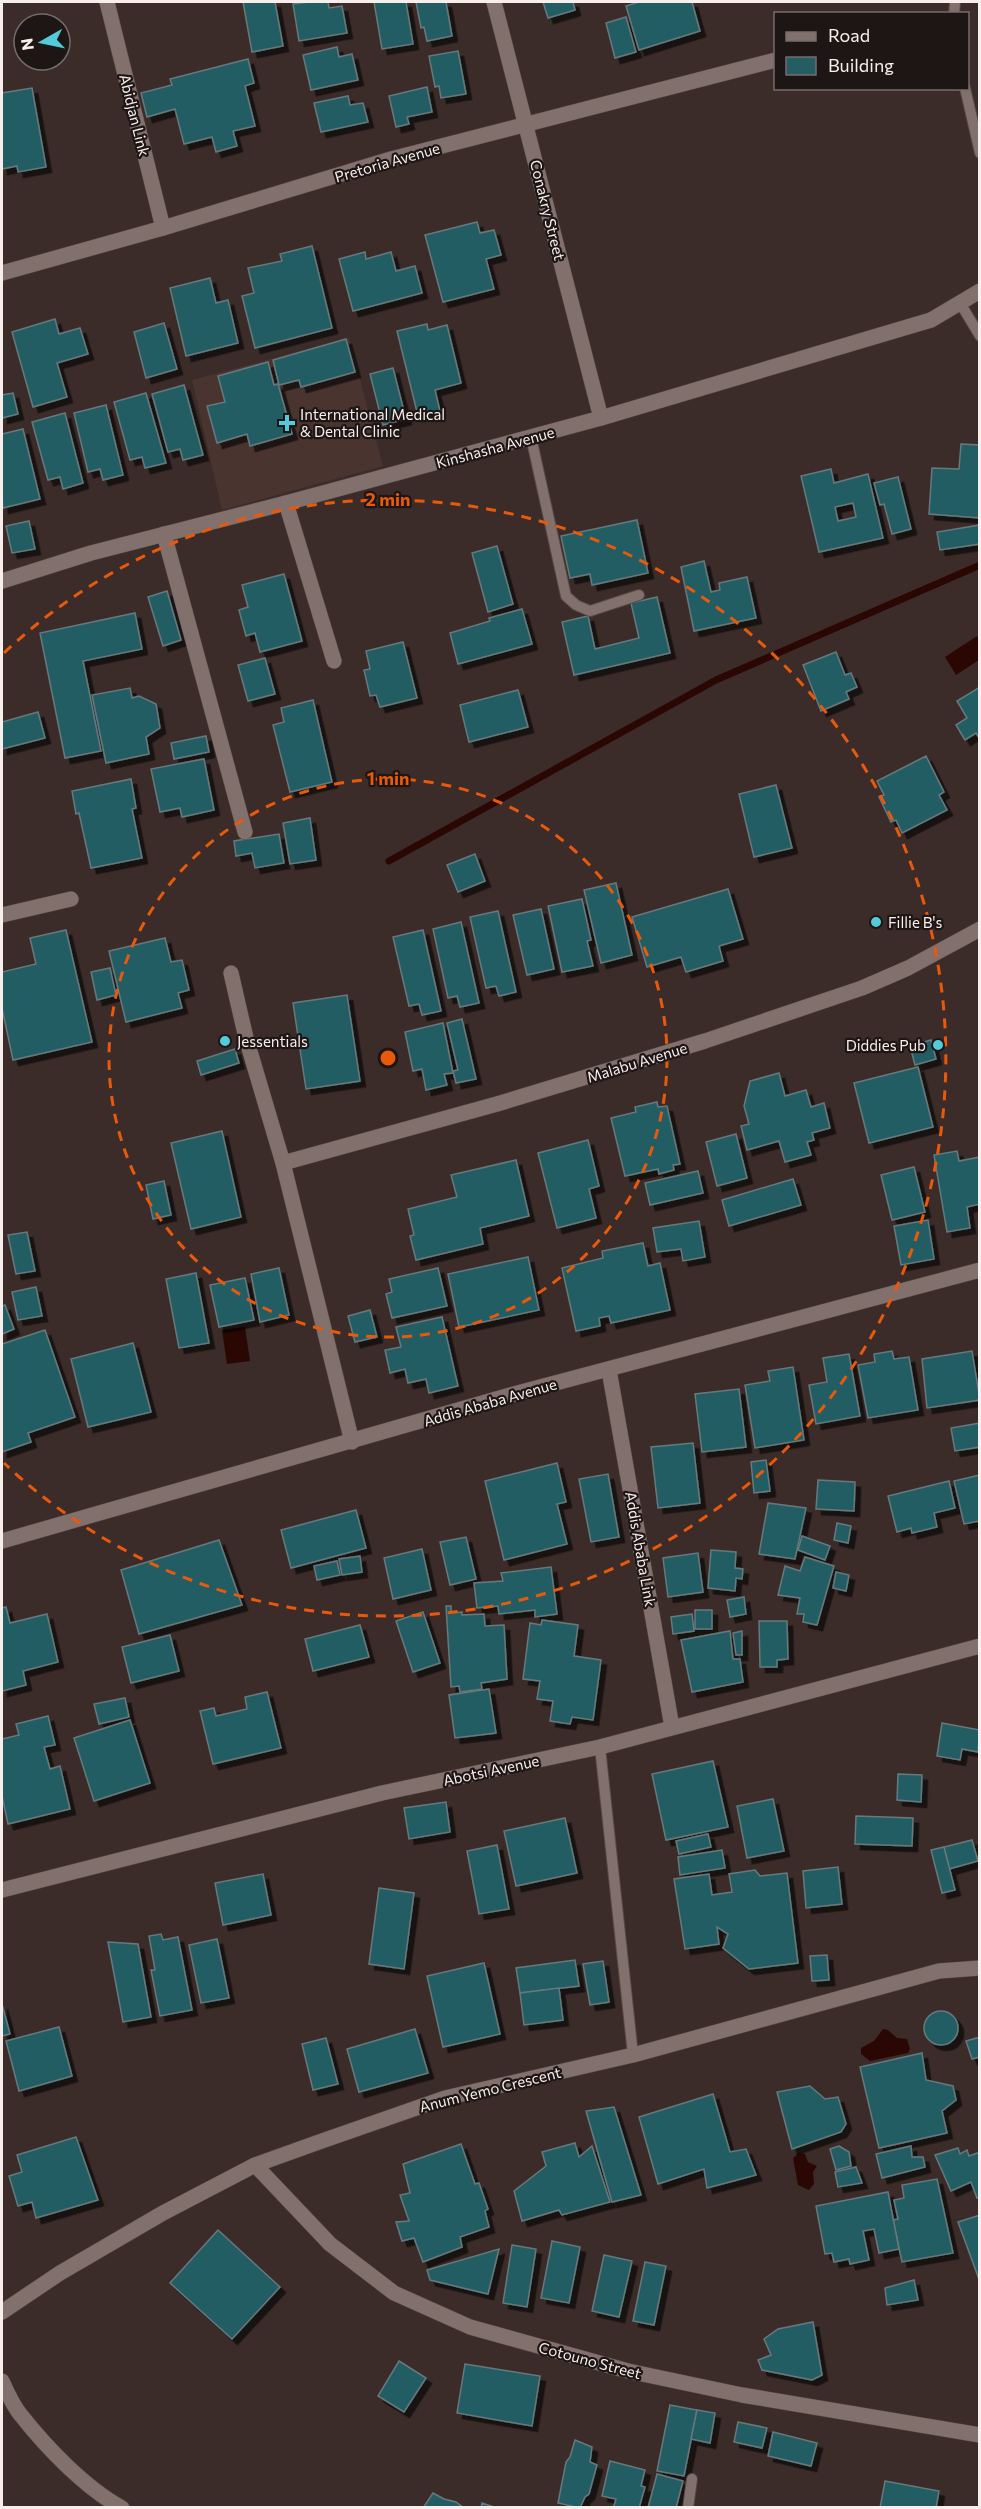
<svg xmlns="http://www.w3.org/2000/svg" width="981" height="2509" font-family="Commissioner,sans-serif">
<style>
.built{fill:#4a3430}
.water{fill:#2b0704}
.lines{fill:none;stroke-linecap:round;stroke-linejoin:round}
.stream{stroke:#2b0704;stroke-width:7}
.building{fill:#245d64;stroke:#66797c;stroke-width:1.5;fill-rule:evenodd;filter:url(#shadow)}
.lane-casing{stroke:#554846;stroke-width:12}
.street-casing{stroke:#554846;stroke-width:16}
.lane{stroke:#82706d;stroke-width:10}
.street{stroke:#82706d;stroke-width:15}
.ring{fill:none;stroke:#e8590c;stroke-width:3;stroke-dasharray:10 8}
.poi-dot{fill:#53cbda;stroke:#1d1615;stroke-width:2}
.labels{text-anchor:middle;dominant-baseline:central;stroke-width:4.5;stroke-linejoin:round;paint-order:stroke}
.street-label{font-size:15px;fill:#f8eeec;stroke:#1d1615}
.poi-label{font-size:15px;fill:#f8eeec;stroke:#1d1615;text-anchor:start}
.centre{fill:#e8590c;stroke:#1d1615;stroke-width:3}
.ring-label{font-size:18px;text-anchor:middle;font-weight:bold;fill:#e8590c;stroke:#1d1615;stroke-width:4.5;stroke-linejoin:round;paint-order:stroke}
</style>
<defs>
<filter id="shadow"><feDropShadow dx="5.5" dy="5.5" stdDeviation="0" flood-color="#0009"/></filter>
</defs>
<rect width="100%" height="100%" fill="#3b2c29"/>
<path class="built" d="M349,338L383,466L222,510L192,380Z"/>
<g class="water">
<path d="M977,636L979,639V660L956,675L945,657Z"/>
<path d="M245,1327L250,1361L227,1364L222,1330Z"/>
<path d="M883,2029L888,2030L897,2038L907,2039L910,2049L908,2053L870,2061L861,2054V2048L874,2041Z"/>
<path d="M799,2153L805,2154L808,2162L817,2166L813,2172L814,2184L809,2190L798,2185L793,2158Z"/>
</g>
<g class="lines">
<path class="stream" d="M389,861L716,680L980,565"/>
</g>
<g class="building">
<path d="M243,2H275L283,46L252,52Z"/>
<path d="M309,2H328L329,8L342,6L347,33L299,41L293,4Z"/>
<path d="M374,2H406L413,44L382,49Z"/>
<path d="M416,2H446L452,36L427,41L424,27L421,28Z"/>
<path d="M543,2H573L575,10L548,18Z"/>
<path d="M639,2H692L700,31L639,50L626,6Z"/>
<path d="M626,17L636,52L615,58L606,23Z"/>
<path d="M337,47L339,57L352,54L358,80L311,90L303,55Z"/>
<path d="M458,51L466,94L441,98L439,86L435,87L429,56Z"/>
<path d="M248,59L254,83L245,86L255,126L233,131L237,146L216,152L212,137L184,144L175,109L147,117L141,93L172,85L170,79Z"/>
<path d="M427,87L432,112L407,117L409,124L396,127L389,96Z"/>
<path d="M32,88L46,167L18,172L17,166L2,169V93Z"/>
<path d="M348,96L350,105L363,103L368,122L321,132L314,103Z"/>
<path d="M477,222L480,233L494,230L501,255L486,259L494,289L443,302L425,235Z"/>
<path d="M312,246L332,328L255,348L242,296L254,293L248,268L282,261L280,254Z"/>
<path d="M365,252L366,259L391,252L396,271L415,266L422,293L353,311L339,259Z"/>
<path d="M210,278L216,303L228,300L238,343L186,356L170,288Z"/>
<path d="M55,319L59,334L80,328L88,354L57,363L67,397L33,407L12,332Z"/>
<path d="M164,323L177,369L146,378L134,332Z"/>
<path d="M427,324L428,330L447,325L461,383L435,390L440,411L418,416L397,331Z"/>
<path d="M346,339L355,372L301,387L299,380L279,385L273,360Z"/>
<path d="M268,362L274,385L278,384L292,434L250,446L247,434L217,443L207,406L225,402L218,376Z"/>
<path d="M393,368L406,419L383,425L370,374Z"/>
<path d="M184,385L203,455L183,460L180,449L168,452L152,394Z"/>
<path d="M13,393L18,414L2,418V395Z"/>
<path d="M146,393L166,463L145,468L142,457L130,460L114,402Z"/>
<path d="M106,405L123,475L103,480L100,469L88,472L74,413Z"/>
<path d="M65,413L83,483L63,489L60,477L48,480L32,422Z"/>
<path d="M23,429L40,499L3,508L2,499V434Z"/>
<path d="M961,444L980,445V518L929,514L932,468L959,469Z"/>
<path d="M831,469L834,483L868,474L883,538L819,552L801,476ZM853,503L856,517L838,521L835,507Z"/>
<path d="M898,477L911,529L892,534L884,504L880,505L874,483Z"/>
<path d="M637,520L648,573L592,585L590,574L570,578L561,536Z"/>
<path d="M29,521L35,549L12,553L6,526Z"/>
<path d="M980,525V544L940,550L937,532Z"/>
<path d="M497,546L513,604L488,612L472,553Z"/>
<path d="M704,561L711,592L720,590L719,583L747,577L756,618L694,631L681,567Z"/>
<path d="M284,574L302,641L260,652L255,633L246,636L239,610L248,607L242,585Z"/>
<path d="M167,591L181,640L163,646L148,597Z"/>
<path d="M657,597L670,653L574,675L562,622L588,616L595,649L639,638L631,603Z"/>
<path d="M522,609L532,644L458,664L450,633L490,621L489,618Z"/>
<path d="M135,613L142,649L83,661L101,751L65,758L40,633Z"/>
<path d="M403,642L417,698L380,707L376,695L370,696L364,670L370,669L366,651Z"/>
<path d="M836,652L845,675L851,673L857,687L846,692L849,699L821,711L803,665Z"/>
<path d="M265,658L275,694L248,701L238,665Z"/>
<path d="M980,687V739L976,733L965,740L956,725L967,718L957,701Z"/>
<path d="M130,688L132,698L139,696L156,704L160,728L146,737L149,754L106,763L92,695Z"/>
<path d="M518,690L528,727L469,742L460,705Z"/>
<path d="M313,700L332,782L290,792L273,725L284,722L281,708Z"/>
<path d="M38,712L45,738L2,749V722Z"/>
<path d="M206,736L209,752L174,759L171,743Z"/>
<path d="M926,756L944,792L939,795L947,810L902,833L896,820L891,822L879,797L884,795L877,781Z"/>
<path d="M204,759L214,810L182,817L180,808L160,812L151,769Z"/>
<path d="M131,779L136,808L132,809L142,858L91,868L79,813L76,814L72,791Z"/>
<path d="M776,785L792,848L754,857L739,794Z"/>
<path d="M310,818L316,860L290,864L283,823Z"/>
<path d="M279,834L284,863L255,868L252,853L236,856L234,841Z"/>
<path d="M475,854L485,881L458,892L447,865Z"/>
<path d="M616,883L632,955L601,963L584,890Z"/>
<path d="M728,889L743,939L719,946L723,961L686,972L681,957L647,967L632,917Z"/>
<path d="M582,899L591,940L587,941L593,966L562,972L548,906Z"/>
<path d="M541,909L554,969L527,975L513,915Z"/>
<path d="M498,911L516,992L499,996L496,986L486,988L470,917Z"/>
<path d="M461,922L479,1003L460,1007L457,996L448,998L433,929Z"/>
<path d="M66,930L92,1042L13,1060L2,1008V972L36,964L30,938Z"/>
<path d="M423,930L441,1011L422,1015L419,1004L409,1006L393,937Z"/>
<path d="M165,938L171,962L182,960L189,990L178,993L182,1008L126,1022L109,951Z"/>
<path d="M110,968L116,995L97,1000L91,972Z"/>
<path d="M347,995L360,1081L306,1089L293,1003Z"/>
<path d="M462,1019L476,1079L456,1083L453,1071L458,1070L447,1023Z"/>
<path d="M443,1023L453,1073L444,1074L447,1085L426,1090L422,1069L413,1071L405,1032Z"/>
<path d="M931,1040L936,1059L915,1065L910,1046Z"/>
<path d="M235,1049L239,1063L201,1075L197,1061Z"/>
<path d="M918,1067L933,1127L869,1143L854,1083Z"/>
<path d="M779,1073L785,1096L806,1090L811,1107L824,1103L830,1128L812,1133L814,1140L807,1142L811,1155L785,1162L779,1141L747,1150L741,1126L749,1124L744,1106L750,1081Z"/>
<path d="M657,1102L658,1107L667,1106L680,1164L673,1165L674,1170L659,1174L658,1169L625,1176L611,1118L636,1112L635,1107Z"/>
<path d="M222,1131L241,1217L191,1229L171,1143Z"/>
<path d="M736,1134L747,1178L717,1186L706,1142Z"/>
<path d="M588,1140L599,1186L589,1189L596,1218L557,1228L538,1153Z"/>
<path d="M957,1151L959,1161L980,1157V1204L967,1207L970,1228L947,1232L934,1155Z"/>
<path d="M516,1160L529,1216L480,1228L483,1244L416,1260L410,1236L414,1235L408,1209L457,1197L451,1175Z"/>
<path d="M914,1167L925,1212L892,1220L881,1175Z"/>
<path d="M698,1171L703,1193L650,1205L645,1183Z"/>
<path d="M793,1179L801,1205L729,1226L722,1200Z"/>
<path d="M164,1181L171,1215L153,1219L146,1185Z"/>
<path d="M928,1220L934,1259L901,1265L894,1226Z"/>
<path d="M699,1221L705,1257L683,1261L681,1249L657,1252L653,1228Z"/>
<path d="M27,1232L35,1271L16,1274L8,1235Z"/>
<path d="M643,1243L648,1266L660,1263L670,1310L611,1323L609,1316L599,1318L600,1326L576,1331L562,1268L603,1258L602,1251Z"/>
<path d="M528,1257L539,1310L459,1327L448,1274Z"/>
<path d="M279,1268L289,1315L260,1322L251,1274Z"/>
<path d="M438,1268L447,1306L392,1318L386,1294L392,1292L389,1279Z"/>
<path d="M196,1273L209,1343L179,1348L166,1279Z"/>
<path d="M245,1278L254,1320L219,1327L210,1285Z"/>
<path d="M36,1287L42,1316L18,1320L12,1292Z"/>
<path d="M5,1305L14,1329L2,1334V1306Z"/>
<path d="M370,1310L377,1337L355,1342L348,1316Z"/>
<path d="M442,1317L458,1386L429,1393L426,1379L408,1383L405,1369L390,1373L385,1350L401,1347L396,1327Z"/>
<path d="M45,1330L75,1417L28,1433L31,1442L2,1452V1344Z"/>
<path d="M133,1343L151,1412L88,1427L71,1359Z"/>
<path d="M892,1351L894,1359L909,1357L918,1410L868,1418L858,1365L875,1362L874,1354Z"/>
<path d="M972,1351L980,1400L927,1408L922,1359Z"/>
<path d="M849,1354L860,1416L816,1424L809,1385L827,1382L823,1358Z"/>
<path d="M793,1367L804,1440L755,1448L745,1385L770,1381L768,1371Z"/>
<path d="M739,1389L746,1447L702,1452L695,1394Z"/>
<path d="M980,1423V1447L955,1451L951,1428Z"/>
<path d="M693,1443L700,1503L658,1508L651,1447Z"/>
<path d="M766,1460L770,1491L754,1493L751,1462Z"/>
<path d="M557,1463L566,1502L557,1504L567,1544L504,1560L485,1481Z"/>
<path d="M608,1474L619,1537L591,1542L579,1479Z"/>
<path d="M980,1475V1521L964,1524L954,1481Z"/>
<path d="M818,1480L855,1482L854,1511L816,1509Z"/>
<path d="M949,1481L955,1508L934,1513L937,1527L912,1533L911,1528L897,1532L888,1496Z"/>
<path d="M768,1503L806,1508L795,1559L759,1554Z"/>
<path d="M356,1510L366,1548L291,1568L281,1530Z"/>
<path d="M837,1523L851,1526L848,1543L834,1540Z"/>
<path d="M802,1536L830,1546L825,1560L798,1550Z"/>
<path d="M466,1537L476,1579L450,1585L440,1542Z"/>
<path d="M219,1540L242,1605L139,1634L121,1570Z"/>
<path d="M422,1549L431,1590L393,1599L384,1558Z"/>
<path d="M711,1550L736,1552L735,1568L743,1569L742,1579L736,1578L735,1591L708,1588Z"/>
<path d="M698,1553L703,1592L668,1597L663,1558Z"/>
<path d="M360,1556L362,1572L342,1575L339,1559Z"/>
<path d="M805,1557L834,1566L817,1625L803,1622L804,1614H797L800,1598L778,1595L785,1566L800,1571Z"/>
<path d="M337,1561L340,1575L317,1580L314,1566Z"/>
<path d="M551,1567L557,1614L535,1617V1610L499,1614L498,1606L477,1608L474,1583L503,1581L501,1573Z"/>
<path d="M836,1572L849,1575L846,1591L833,1588Z"/>
<path d="M744,1597L746,1614L730,1617L727,1600Z"/>
<path d="M446,1606H451V1613L462,1612V1615L484,1614L485,1626L504,1625L507,1679L481,1683L482,1689L460,1692L459,1686L451,1687Z"/>
<path d="M6,1607L10,1623L47,1614L58,1662L23,1671L26,1685L2,1691V1608Z"/>
<rect x="695" y="1610" width="17" height="19"/>
<path d="M423,1612L440,1663L413,1672L396,1621Z"/>
<path d="M692,1614L694,1631L673,1634L671,1617Z"/>
<path d="M542,1620L578,1625L574,1656L601,1660L593,1720L572,1717L570,1724L550,1721L553,1701L537,1699L540,1681L523,1679L530,1623L541,1625Z"/>
<path d="M759,1621H787L788,1659L777,1660V1667H760Z"/>
<path d="M360,1625L369,1657L313,1671L305,1639Z"/>
<path d="M730,1631L733,1659H740L743,1682L692,1692L681,1640Z"/>
<path d="M742,1631V1655H736L733,1633Z"/>
<path d="M170,1635L179,1671L131,1683L122,1647Z"/>
<path d="M489,1689L496,1733L455,1738L449,1695Z"/>
<path d="M267,1692L281,1748L213,1764L200,1711L214,1708L216,1716L247,1709L245,1697Z"/>
<path d="M125,1698L129,1717L99,1724L94,1704Z"/>
<path d="M48,1716L55,1745L44,1747L50,1769L60,1766L70,1809L8,1824L2,1796V1739L19,1735L16,1724Z"/>
<path d="M130,1720L150,1783L94,1801L74,1738Z"/>
<path d="M942,1723L980,1730L978,1752L962,1749L960,1760L937,1756Z"/>
<path d="M713,1761L728,1827L666,1840L652,1774Z"/>
<path d="M898,1774L922,1775L921,1802L897,1800Z"/>
<path d="M773,1799L784,1851L747,1858L737,1806Z"/>
<path d="M446,1802L450,1832L409,1839L404,1808Z"/>
<path d="M856,1816L913,1818L912,1846L855,1844Z"/>
<path d="M565,1818L577,1873L516,1886L504,1831Z"/>
<path d="M708,1834L711,1847L679,1854L676,1841Z"/>
<path d="M972,1840L978,1861L949,1869L944,1847Z"/>
<path d="M497,1845L509,1909L479,1914L467,1851Z"/>
<path d="M944,1847L955,1890L942,1893L931,1850Z"/>
<path d="M722,1850L725,1868L680,1875L678,1857Z"/>
<path d="M838,1867L842,1904L806,1908L803,1871Z"/>
<path d="M755,1870L760,1876L787,1873L798,1963L749,1969L723,1948L728,1934L717,1927L719,1944L685,1949L674,1879L709,1874L712,1895L732,1892L729,1874Z"/>
<path d="M263,1874L271,1915L223,1925L215,1883Z"/>
<path d="M379,1888L414,1893L404,1969L369,1964Z"/>
<path d="M161,1934L163,1940L178,1937L192,2010L160,2016L151,1970H155L149,1936Z"/>
<path d="M217,1939L229,1998L201,2003L189,1945Z"/>
<path d="M108,1942L138,1944L151,2017L123,2022Z"/>
<path d="M827,1955L829,1980L812,1981L810,1956Z"/>
<path d="M575,1960L579,1986L520,1993L516,1968Z"/>
<path d="M603,1961L609,2002L590,2005L583,1964Z"/>
<path d="M484,1963L500,2034L443,2047L427,1976Z"/>
<path d="M559,1988L563,2020L524,2025L520,1993Z"/>
<path d="M2,2004L10,2034L2,2036Z"/>
<circle cx="941" cy="2028" r="17"/>
<path d="M59,2027L72,2076L19,2091L6,2041Z"/>
<path d="M415,2029L428,2073L359,2092L347,2049Z"/>
<path d="M980,2037V2057L972,2059L966,2041Z"/>
<path d="M326,2038L338,2084L313,2090L302,2044Z"/>
<path d="M922,2053L926,2080L953,2086L956,2100L942,2111L947,2133L879,2148L860,2067Z"/>
<path d="M810,2086L825,2099L838,2097L846,2124L841,2132L792,2149L777,2092Z"/>
<path d="M713,2094L730,2152L746,2149L756,2175L707,2188L704,2169L658,2184L639,2117Z"/>
<path d="M614,2107L641,2195L612,2202L586,2111Z"/>
<path d="M76,2137L98,2200L36,2218L32,2202L18,2206L9,2176L22,2172L17,2155Z"/>
<path d="M575,2143L579,2157L592,2146L610,2202L562,2215L559,2210L522,2221L514,2191L546,2166L542,2152Z"/>
<path d="M461,2144L475,2184L479,2183L488,2209L485,2211L489,2227L460,2237L462,2247L423,2262L414,2238L402,2241L396,2222L409,2221L400,2195L410,2193L403,2164Z"/>
<path d="M839,2146L849,2152L851,2166L836,2170L830,2149Z"/>
<path d="M911,2146L912,2157H923L925,2167L882,2178L876,2154Z"/>
<path d="M958,2148L960,2154L967,2150L969,2156L980,2152V2197L977,2198L971,2182L951,2191L935,2155Z"/>
<path d="M856,2167L862,2183L838,2187L835,2172Z"/>
<path d="M937,2179L953,2253L902,2262L893,2220L898,2219L894,2200L904,2198L902,2185Z"/>
<path d="M888,2192L899,2249L879,2253L874,2229L863,2231L869,2260L850,2264L849,2259L834,2262L832,2253L825,2254L816,2206Z"/>
<path d="M980,2215V2282L958,2222Z"/>
<path d="M218,2230L280,2287L232,2339L170,2283Z"/>
<path d="M552,2241L580,2247L569,2303L541,2298Z"/>
<path d="M512,2245L536,2249L527,2307L503,2303Z"/>
<path d="M499,2249L488,2294L430,2280L427,2270Z"/>
<path d="M604,2255L632,2261L619,2317L592,2311Z"/>
<path d="M645,2262L666,2266L654,2325L633,2321Z"/>
<path d="M914,2280L918,2300L887,2305L885,2288Z"/>
<path d="M813,2322L822,2375L812,2380L762,2370L758,2360L771,2355L764,2339L778,2329Z"/>
<path d="M399,2361L426,2378L404,2412L378,2396Z"/>
<path d="M465,2364L540,2376L532,2426L457,2413Z"/>
<path d="M670,2405L697,2410L684,2476L657,2471Z"/>
<path d="M697,2410L715,2413L710,2443L691,2439Z"/>
<path d="M738,2422L767,2428L762,2448L734,2442Z"/>
<path d="M773,2432L817,2443L811,2466L768,2456Z"/>
<path d="M575,2440L592,2447L590,2462L597,2465L589,2494L585,2497L580,2508L558,2503L566,2462L570,2457Z"/>
<path d="M610,2461L645,2470L641,2486L645,2487L639,2508H608L614,2506L616,2499L602,2496Z"/>
<path d="M657,2474L683,2481L676,2508H648Z"/>
<path d="M885,2481L939,2491L936,2508H880Z"/>
<path d="M433,2493L444,2499L456,2502L464,2508H423Z"/>
<path d="M482,2503L497,2508H481Z"/>
</g>
<g class="lines">
<defs>
<g id="lane">
<path d="M954,14L955,2"/>
<path d="M965,88L980,153"/>
<path d="M960,303L980,336"/>
<path d="M531,437L566,596L576,605L590,611L639,595"/>
<path d="M600,1747L633,2055"/>
<path d="M688,2508L692,2479"/>
</g>
<g id="street">
<path d="M107,2L163,228"/>
<path d="M494,2L601,418"/>
<path d="M2,273L163,228L391,159L776,60"/>
<path d="M286,503L334,661"/>
<path d="M164,534L245,832"/>
<path d="M2,581L91,553L286,503L601,418L931,320L980,291"/>
<path d="M2,915L71,899"/>
<path d="M231,973L246,1038L283,1163L352,1442"/>
<path d="M283,1163L497,1104L705,1041L862,988L908,968L980,929"/>
<path d="M609,1370L672,1727"/>
<path d="M2,1541L514,1394L980,1270"/>
<path d="M2,1890L382,1793L600,1747L980,1646"/>
<path d="M255,2165L330,2244L394,2293L470,2327L628,2371L742,2395L980,2435"/>
<path d="M2,2312L60,2273L163,2213L255,2165L319,2142L445,2098L633,2055L939,1971L980,1968"/>
<path d="M2,2381C7,2392 12,2404 20,2414C46,2447 85,2488 122,2508"/>
</g>
</defs>
<use href="#lane" class="lane-casing"/>
<use href="#street" class="street-casing"/>
<use href="#lane" class="lane"/>
<use href="#street" class="street"/>
</g>
<g class="ring">
<circle cx="388" cy="1058" r="279"/>
<path d="M4 653A558 558 0 1 1 4 1463"/>
</g>
<g class="poi-dot">
<path d="M284 414h6v6h6v6h-6v6h-6v-6h-6v-6h6z"/>
<circle cx="876" cy="922" r="6"/>
<circle cx="225" cy="1041" r="6"/>
<circle cx="938" cy="1045" r="6"/>
</g>
<g class="labels">
<g class="street-label">
<text transform="translate(135 115) rotate(76)">Abidjan Link</text>
<text transform="translate(387 162) rotate(-16)">Pretoria Avenue</text>
<text transform="translate(548 210) rotate(76)">Conakry Street</text>
<text transform="translate(495 447) rotate(-15)">Kinshasha Avenue</text>
<text transform="translate(637 1062) rotate(-17)">Malabu Avenue</text>
<text transform="translate(490 1402) rotate(-16)">Addis Ababa Avenue</text>
<text transform="translate(641 1549) rotate(80)">Addis Ababa Link</text>
<text transform="translate(491 1770) rotate(-12)">Abotsi Avenue</text>
<text transform="translate(490 2089) rotate(-14)">Anum Yemo Crescent</text>
<text transform="translate(590 2360) rotate(15)">Cotouno Street</text>
</g>
<g class="poi-label">
<text x="300" y="414">International Medical<tspan x="300" dy="17">&amp; Dental Clinic</tspan></text>
<text x="888" y="922">Fillie B's</text>
<text x="237" y="1041">Jessentials</text>
<text x="926" y="1045" text-anchor="end">Diddies Pub</text>
</g>
</g>
<circle cx="388" cy="1058" r="9" class="centre"/>
<g class="ring-label">
<text x="388" y="506">2 min</text>
<text x="388" y="785">1 min</text>
</g>
<rect width="981" height="2509" fill="none" stroke="#f8eeec" stroke-width="6"/>
<rect x="774" y="12" width="195" height="78" fill="#1d1615" stroke="#756c6b" stroke-width="1.5"/>
<rect x="786" y="32" width="30" height="9" fill="#82706d" stroke="#756c6b" stroke-width="1.5"/>
<text x="828" y="42" font-size="18" fill="#f8eeec">Road</text>
<rect x="786" y="57" width="30" height="18" fill="#245d64" stroke="#756c6b" stroke-width="1.5"/>
<text x="828" y="72" font-size="18" fill="#f8eeec">Building</text>
<g transform="translate(42 42) rotate(261)"><circle r="28" fill="#1d1615" stroke="#756c6b" stroke-width="1.5"/>
<path d="M0-4.5L10 22L0 15L-10 22Z" fill="#53cbda"/>
<text y="-9" font-size="16" font-weight="bold" text-anchor="middle" fill="#f8eeec">N</text>
</g>
</svg>
